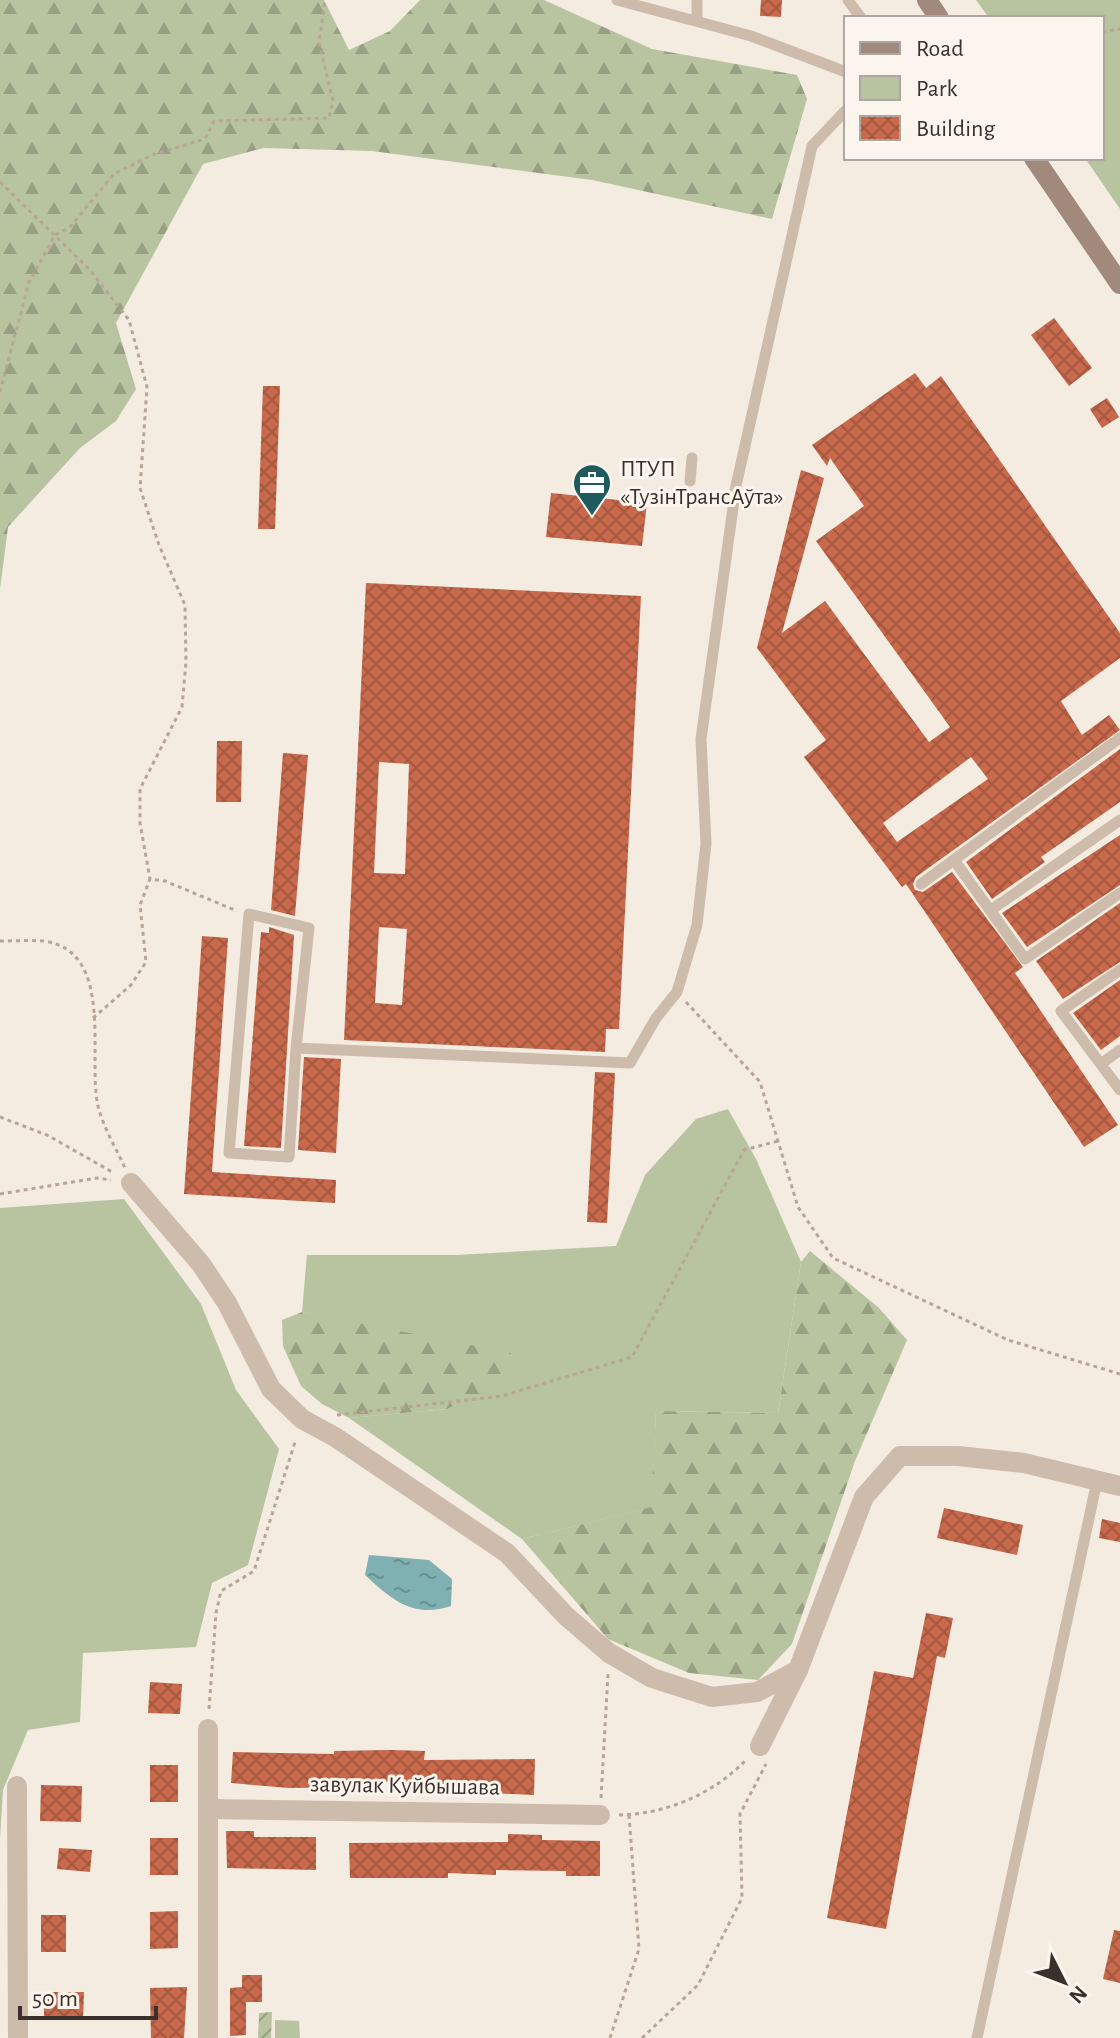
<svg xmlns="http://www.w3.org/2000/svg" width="1120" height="2038" font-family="'Alegreya Sans',sans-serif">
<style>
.green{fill:#b8c4a0}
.forest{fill:url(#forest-firs)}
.garden{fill:url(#garden-furrows)}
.water{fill:url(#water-ripples)}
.building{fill:url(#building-cross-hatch);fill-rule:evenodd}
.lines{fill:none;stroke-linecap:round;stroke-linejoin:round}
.path{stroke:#b9a596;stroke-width:3;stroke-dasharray:4 4;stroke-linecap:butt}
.lane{stroke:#cdbbac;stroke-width:11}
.street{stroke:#cdbbac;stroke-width:20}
.secondary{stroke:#a18a7d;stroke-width:20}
.labels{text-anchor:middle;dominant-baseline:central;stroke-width:6;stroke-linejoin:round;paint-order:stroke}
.poi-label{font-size:24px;fill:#3b302b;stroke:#fbf5ee;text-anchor:start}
.street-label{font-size:24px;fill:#3b302b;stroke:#fbf5ee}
</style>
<defs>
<pattern id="forest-firs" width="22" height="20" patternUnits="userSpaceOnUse" patternTransform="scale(2)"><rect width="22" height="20" fill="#b8c4a0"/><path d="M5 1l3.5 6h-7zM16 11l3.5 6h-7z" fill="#97a083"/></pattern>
<pattern id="garden-furrows" width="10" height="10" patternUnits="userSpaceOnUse" patternTransform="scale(2)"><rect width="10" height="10" fill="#b8c4a0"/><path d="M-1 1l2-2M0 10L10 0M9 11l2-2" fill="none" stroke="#97a083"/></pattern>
<pattern id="water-ripples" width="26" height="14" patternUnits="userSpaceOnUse" patternTransform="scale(2)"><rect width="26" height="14" fill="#7fb0b2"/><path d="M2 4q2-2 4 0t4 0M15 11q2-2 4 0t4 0" fill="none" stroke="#699091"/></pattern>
<pattern id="building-cross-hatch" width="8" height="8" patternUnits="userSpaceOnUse" patternTransform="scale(2)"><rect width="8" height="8" fill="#c8694b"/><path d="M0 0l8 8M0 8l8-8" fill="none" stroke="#a4573f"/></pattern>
</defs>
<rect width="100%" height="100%" fill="#f4ebe1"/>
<g class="green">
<path d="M976,0H1120V209L1085,158H1102V18H989Z"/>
<path d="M728,1109L756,1159L801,1262L778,1413L656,1411L652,1507L522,1539L349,1418L447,1409L382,1330L302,1312L307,1255H456L616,1246L645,1175L696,1119Z"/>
<path d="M124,1199L201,1304L236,1390L279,1449L248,1565L212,1583L196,1647L83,1653L80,1722L28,1730L3,1790L0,1839V1208Z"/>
<path d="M275,2020L299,2021L300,2038H275Z"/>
</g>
<g class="forest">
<path d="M0,0H324L349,50L390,31L420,0H544L652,49L797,75L807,99L772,219L592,180L372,151L264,148L203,164L116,323L136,389L116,421L80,448L8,527L0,589Z"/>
<path d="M810,1251L879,1308L907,1340L855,1461L792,1644L758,1680L689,1673L608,1639L522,1539L651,1507L656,1411L778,1413L801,1262Z"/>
<path d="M302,1312L511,1353L500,1384L447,1409L349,1418L322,1404L301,1386L283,1346L282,1320Z"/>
</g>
<path class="garden" d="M272,2012L271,2038H258L259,2013Z"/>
<path class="water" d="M369,1555L429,1560L452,1579L451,1606C413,1619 391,1599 365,1575Z"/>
<g class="building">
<path d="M761,0H782L781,17L760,16Z"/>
<path d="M1054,318L1092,368L1069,386L1031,335Z"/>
<path d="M915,373L926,388L941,376L1120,633V658L1061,701L1082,735L1109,715L1120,730L916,877L913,884L915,890L923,892L952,872L1023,967L1015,973L1118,1125L1084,1147L906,884L902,887L804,757L826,740L757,648L801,470L824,478L782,633L825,601L929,742L950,727L816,541L864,506L830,458L827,466L812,445ZM971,757L988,779L897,842L883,823Z"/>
<path d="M263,386H280L275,529H258Z"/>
<path d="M1107,398L1119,417L1102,428L1090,409Z"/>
<path d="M551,493L647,503L642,546L546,537Z"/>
<path d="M366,583L641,596L619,1029H606L605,1052L344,1040ZM379,762L409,764L405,874L374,873ZM379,927L407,929L402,1005L375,1003Z"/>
<path d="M217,741H242L241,802H216Z"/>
<path d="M1120,749V802L1041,857L1045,862L992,899L966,862Z"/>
<path d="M283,753L308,755L295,916L271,910Z"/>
<path d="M1120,835V885L1027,947L1002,913Z"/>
<path d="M1120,903V962L1063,999L1036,961Z"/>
<path d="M269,927L294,935L281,1148L244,1146L261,932L269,933Z"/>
<path d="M202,936L228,938L212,1172L336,1180L335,1203L184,1194Z"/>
<path d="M1120,980V1036L1101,1050L1073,1013Z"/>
<path d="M304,1057L341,1059L336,1153L298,1150Z"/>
<path d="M595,1072L615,1073L607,1223L587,1222Z"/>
<path d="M944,1508L1023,1525L1017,1555L937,1538Z"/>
<path d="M1102,1519L1120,1523V1542L1099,1538Z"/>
<path d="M926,1613L953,1618L945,1658L937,1656L886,1929L827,1918L874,1671L913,1678Z"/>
<path d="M150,1682L182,1684L180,1714L148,1713Z"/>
<path d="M391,1750L425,1751L424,1760L535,1759L534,1795L445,1791V1784L367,1781V1787L289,1788L231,1783L233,1752L334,1754V1751Z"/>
<rect x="150" y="1765" width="28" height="37"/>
<path d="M41,1785L82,1786L81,1822L40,1821Z"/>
<path d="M226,1831H254V1837H316V1870L227,1868Z"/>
<path d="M508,1834L542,1835V1840L600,1841V1876H566V1871L496,1870V1875L448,1873V1878H350L349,1843L508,1842Z"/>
<rect x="150" y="1838" width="28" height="37"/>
<path d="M59,1848L92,1850L90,1872L57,1869Z"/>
<path d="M178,1911V1948L150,1949V1912Z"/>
<rect x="41" y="1915" width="25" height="37"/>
<path d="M1114,1930L1120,1931V1983L1103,1979Z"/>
<path d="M242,1975H262V2002H246V2035L230,2036V1988L242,1987Z"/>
<path d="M187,1987L184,2038H151L150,1988Z"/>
<path d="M44,1992H84L83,2020L44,2019Z"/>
</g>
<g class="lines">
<g class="path">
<path d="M1102,32L1120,29"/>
<path d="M0,182L90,270L129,320L147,387L140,488L159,545L185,605L186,662L182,707L140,789V823L150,879"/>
<path d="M0,392L29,282L55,235L70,227L114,174L152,155L205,139L214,121L329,118L333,101L319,43L325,0"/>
<path d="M0,941C14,941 29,940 43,941C116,950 87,1058 98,1106C103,1127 116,1148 125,1168"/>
<path d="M686,1002L760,1082L798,1207L833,1258L1008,1340L1120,1374"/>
<path d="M93,1018L131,985L146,962L140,905L150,879L165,881L237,911"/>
<path d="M0,1117L47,1135L114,1173"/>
<path d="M0,1194L97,1178L111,1180"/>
<path d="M337,1415L502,1396L632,1357L744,1150L778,1141"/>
<path d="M209,1709L216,1613L221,1591L254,1571L296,1439"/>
<path d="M601,1798L608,1674"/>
<path d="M619,1815C667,1814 713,1794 746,1760"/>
<path d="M610,2038L639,1949L629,1815"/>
<path d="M642,2038L698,1985L742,1898L740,1814L766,1764"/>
</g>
<g class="lane">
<path d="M617,0L751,36L846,72"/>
<path d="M697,0V21"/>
<path d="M848,0L861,18"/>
<path d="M690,481L692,458"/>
<path d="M954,860L1025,959L1120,893"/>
<path d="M921,884L1120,738"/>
<path d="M991,910L1120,820"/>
<path d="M1120,970L1061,1011L1120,1090"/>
<path d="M296,1048L309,928L249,914L229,1153L289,1157L296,1048L630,1063L656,1018L677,992L697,925L706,844L701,739L736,486L812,146L846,110"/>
<path d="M1101,1064L1120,1050"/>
<path d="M977,2038L1097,1481"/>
</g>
<g class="street">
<path d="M131,1183L201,1264L227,1303L271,1389L302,1419L335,1437L507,1553L566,1616L609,1653L652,1678L712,1697L757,1692L798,1670"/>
<path d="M208,1729V2038"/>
<path d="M760,1746L798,1670L864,1497L900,1456H958L1024,1463L1120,1486"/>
<path d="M17,1786L18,2038"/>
<path d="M208,1809L600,1815"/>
</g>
<g class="secondary">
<path d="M927,0L939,18"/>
<path d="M1034,158L1120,284"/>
</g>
</g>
<defs>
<symbol id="office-pin" viewBox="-11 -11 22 30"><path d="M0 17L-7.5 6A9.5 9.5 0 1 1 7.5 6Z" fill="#1f5a5e" stroke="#fbf5ee"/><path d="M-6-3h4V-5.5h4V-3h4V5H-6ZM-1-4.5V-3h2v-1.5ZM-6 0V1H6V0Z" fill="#fff"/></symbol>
</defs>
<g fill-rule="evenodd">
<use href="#office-pin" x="570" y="461" width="44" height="60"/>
</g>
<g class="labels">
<g class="poi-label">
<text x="620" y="469">ПТУП<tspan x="620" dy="28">«ТузінТрансАўта»</tspan></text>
</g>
<g class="street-label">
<text transform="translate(405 1786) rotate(1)">завулак Куйбышава</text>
</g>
</g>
<rect x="844" y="16" width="260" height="144" fill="#fbf5ee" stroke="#aea6a0" stroke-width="2"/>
<rect x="860" y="42" width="40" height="12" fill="#a18a7d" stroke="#aea6a0" stroke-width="2"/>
<text x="916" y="56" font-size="24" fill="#3b302b">Road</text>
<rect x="860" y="76" width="40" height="24" fill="#b8c4a0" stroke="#aea6a0" stroke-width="2"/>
<text x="916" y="96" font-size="24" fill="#3b302b">Park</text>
<rect x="860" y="116" width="40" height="24" fill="url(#building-cross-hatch)" stroke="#aea6a0" stroke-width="2"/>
<text x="916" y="136" font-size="24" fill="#3b302b">Building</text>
<g transform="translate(1064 1982) rotate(132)" stroke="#fbf5ee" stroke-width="6" paint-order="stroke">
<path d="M0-6L14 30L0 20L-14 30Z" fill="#3b302b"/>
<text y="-12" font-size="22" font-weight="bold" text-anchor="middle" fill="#3b302b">N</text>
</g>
<path d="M20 2006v12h136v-12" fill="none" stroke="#3b302b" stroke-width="4"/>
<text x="32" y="2006" font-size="24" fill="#3b302b" stroke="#fbf5ee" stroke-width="6" paint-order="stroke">50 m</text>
</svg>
